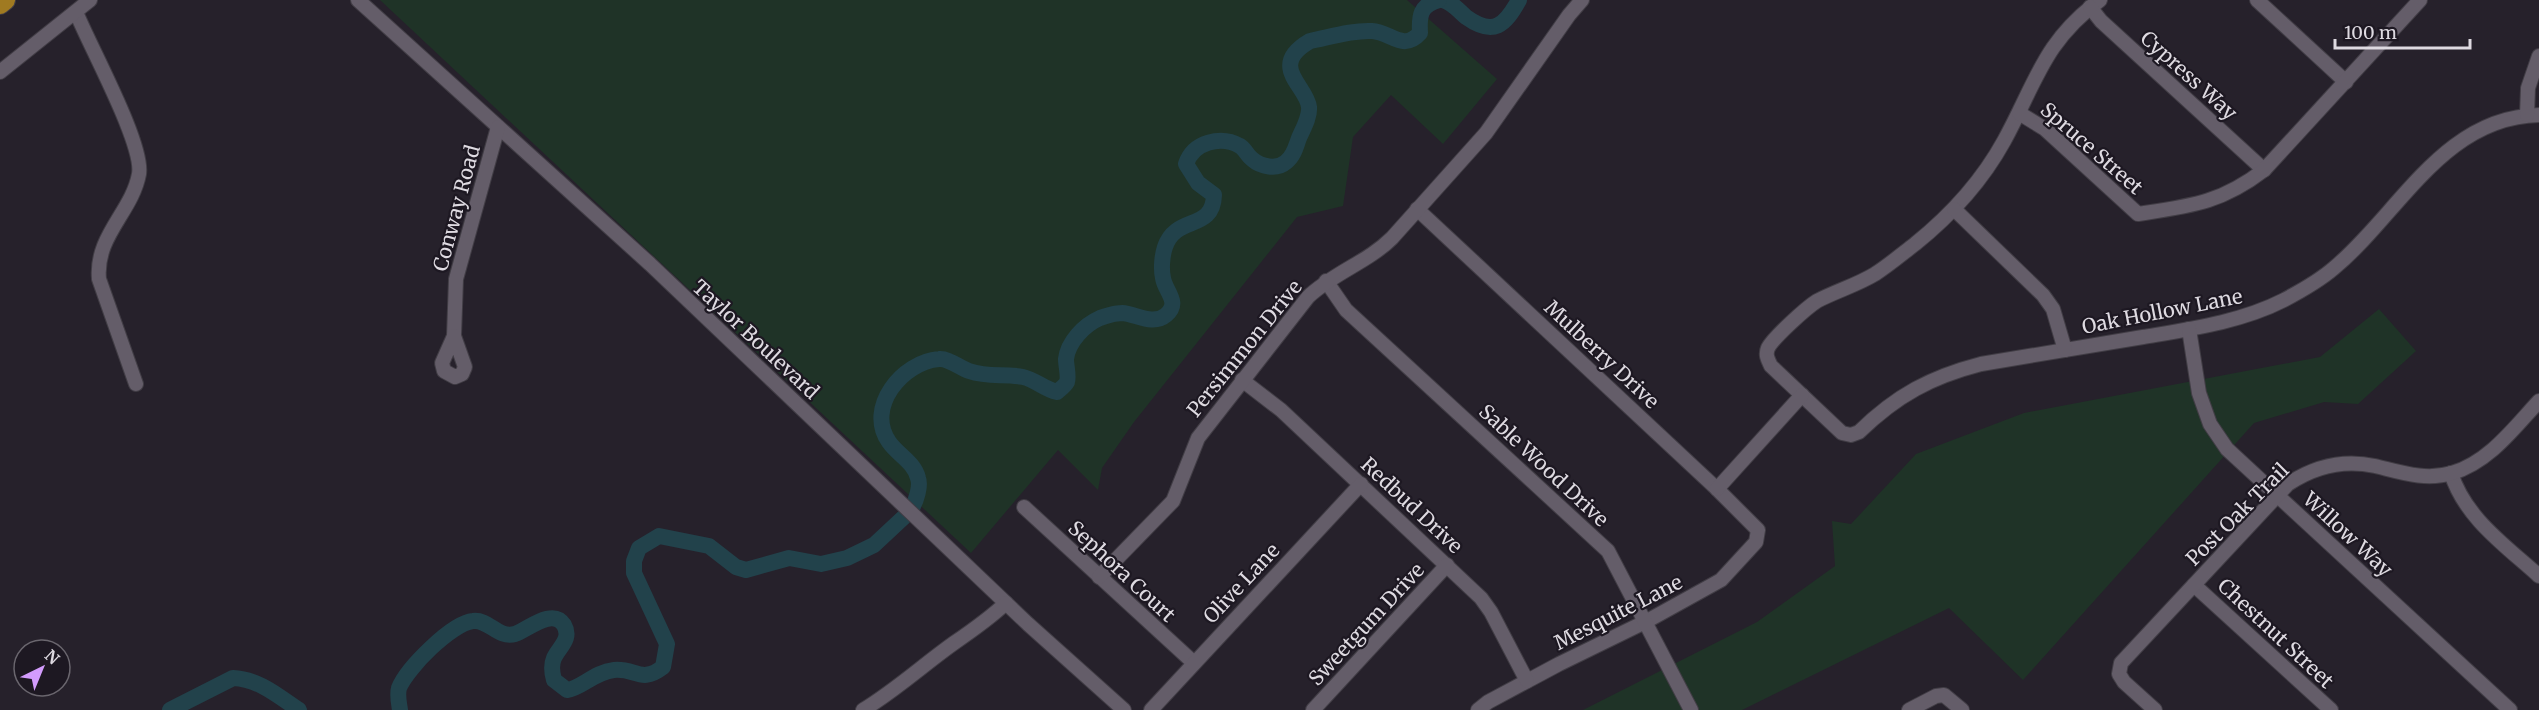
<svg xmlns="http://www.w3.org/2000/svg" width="2539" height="710" font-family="Merriweather,serif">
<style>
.green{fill:#1f3327}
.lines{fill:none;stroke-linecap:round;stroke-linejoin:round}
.river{stroke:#22424b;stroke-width:16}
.minor-casing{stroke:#413d45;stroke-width:16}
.highway-casing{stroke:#413d45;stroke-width:22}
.minor{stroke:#645d69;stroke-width:14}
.highway{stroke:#a07a21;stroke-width:20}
.labels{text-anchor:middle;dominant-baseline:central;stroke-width:4.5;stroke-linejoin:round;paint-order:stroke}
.street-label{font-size:20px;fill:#dedae1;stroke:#1d1822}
</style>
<rect width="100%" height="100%" fill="#26212b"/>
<g class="green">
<path d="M380,0H1407L1497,79L1443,144L1391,95L1353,137L1343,206L1297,217L1134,422L1102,468L1098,490L1058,450L971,553Z"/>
<path d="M2379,309L2416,351L2358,404L2324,402L2254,423L2023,680L1949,608L1742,710H1583L1757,622L1835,566L1832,521L1851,524L1916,454L2024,413L2320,357Z"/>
</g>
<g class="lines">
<g class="river">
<path d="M1443,0C1453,3 1458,10 1466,17C1494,37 1505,25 1519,0"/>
<path d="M912,508C916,501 921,486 918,478C914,462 898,455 889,442C865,408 902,362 939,359C948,358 960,368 969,371C989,378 1004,373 1023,377C1036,380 1044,389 1057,392C1060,389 1065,386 1067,382C1069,376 1066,366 1066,359C1068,342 1084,325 1100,318C1105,316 1116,313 1122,313C1136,314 1153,326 1166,315C1181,302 1165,292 1163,278C1161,269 1162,256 1165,247C1176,214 1213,232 1214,195L1198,183L1186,164C1193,142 1221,135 1240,146C1245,149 1247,155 1252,159C1261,167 1277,170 1286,162C1294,156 1296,146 1299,138C1303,129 1310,117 1309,107C1307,86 1267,66 1310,41C1330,37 1352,30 1372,31C1391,32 1403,52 1420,33C1419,16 1420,5 1439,0"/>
<path d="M170,710L233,678C259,679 278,696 299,710"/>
<path d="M400,710C399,703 397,695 399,688C407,668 452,623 473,621C489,619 498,639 515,634C527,630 553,607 564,625C572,639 559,647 554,658C551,665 552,673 554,680L567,690C582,688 594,672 614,670C636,668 641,684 663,667L667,644L634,573V561L639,548L659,536L709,546L736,567L746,570L789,558L821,564L847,558L874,545L904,517"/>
</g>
<defs>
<g id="minor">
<path d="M358,0L650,264L1028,624L1124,710"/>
<path d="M2100,0C2043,42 2036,83 2004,141C1982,181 1951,215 1915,244C1902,254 1889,265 1875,274C1857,285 1836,291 1817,301C1806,308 1773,338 1768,348C1765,355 1768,360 1771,366L1842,433L1851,435L1859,432C1897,395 1931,377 1981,364C2035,355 2089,346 2143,337C2190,329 2241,322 2284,300C2301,291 2319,281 2334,268C2399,214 2443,117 2539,115"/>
<path d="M2257,0L2346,82"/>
<path d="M2090,7L2101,21L2264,170"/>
<path d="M76,12C89,45 144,144 139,174C132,212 95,236 99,279L136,384"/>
<path d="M0,72L90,0"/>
<path d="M2019,113L2045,129L2138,214C2191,206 2221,203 2264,170L2420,0"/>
<path d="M2527,115L2528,88L2539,56"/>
<path d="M1417,209L1717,489L1758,530L1756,542L1721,580L1647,621L1559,664L1488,702L1478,710"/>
<path d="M1954,209L2043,295L2053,309L2065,350"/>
<path d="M1326,281L1346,310L1608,551L1691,710"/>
<path d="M2189,329L2199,393L2210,424L2227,449L2510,710"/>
<path d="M454,336L456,279L498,127"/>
<path d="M454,336L465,367L462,374L455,377L444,371L442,363Z"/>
<path d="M1242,380L1281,410L1481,598L1491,612L1527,681"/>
<path d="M2451,473C2465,518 2506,546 2539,576"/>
<path d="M1717,489L1802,395"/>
<path d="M1024,507L1194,663"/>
<path d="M1099,577L1173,501L1198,438L1308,297C1333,273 1368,262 1392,238L1486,133L1569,15L1582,0"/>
<path d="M2194,585L2331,710"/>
<path d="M863,710C896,690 923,665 954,643C973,630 990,618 1006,603"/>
<path d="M1151,710L1361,484"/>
<path d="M1313,710L1447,565"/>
<path d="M1909,710L1936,696L1944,695L1962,710"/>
<path d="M2155,710L2124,682L2119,674L2121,663L2288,484C2315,466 2343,459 2375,466C2400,472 2425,481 2452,473C2489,462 2514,428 2539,401"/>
</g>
<path id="highway" d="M0,4L5,0"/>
</defs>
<use href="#minor" class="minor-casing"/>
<use href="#highway" class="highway-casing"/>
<use href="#minor" class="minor"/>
<use href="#highway" class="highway"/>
</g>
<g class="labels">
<g class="street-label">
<text transform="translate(2189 75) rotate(42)">Cypress Way</text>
<text transform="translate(2092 148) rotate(41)">Spruce Street</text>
<text transform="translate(456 208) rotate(-75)">Conway Road</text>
<text transform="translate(2162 311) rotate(-11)">Oak Hollow Lane</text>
<text transform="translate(756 339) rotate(43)">Taylor Boulevard</text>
<text transform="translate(1244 348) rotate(-51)">Persimmon Drive</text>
<text transform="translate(1602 354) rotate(43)">Mulberry Drive</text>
<text transform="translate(1544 465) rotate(43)">Sable Wood Drive</text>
<text transform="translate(1412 505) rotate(43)">Redbud Drive</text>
<text transform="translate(2237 514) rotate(-45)">Post Oak Trail</text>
<text transform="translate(2348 534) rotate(43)">Willow Way</text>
<text transform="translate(1122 571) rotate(43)">Sephora Court</text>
<text transform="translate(1241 583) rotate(-47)">Olive Lane</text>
<text transform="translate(1618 612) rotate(-27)">Mesquite Lane</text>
<text transform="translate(1366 624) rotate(-47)">Sweetgum Drive</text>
<text transform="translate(2276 633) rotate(43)">Chestnut Street</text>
</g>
</g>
<g transform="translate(42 668) rotate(43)"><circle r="28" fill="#1d1822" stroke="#6a666e" stroke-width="1.5"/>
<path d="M0-4.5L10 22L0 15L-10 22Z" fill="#d39cfd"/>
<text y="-9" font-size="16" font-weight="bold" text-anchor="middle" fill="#dedae1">N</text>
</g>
<path d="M2335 39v9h135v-9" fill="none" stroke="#dedae1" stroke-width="3"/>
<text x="2344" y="39" font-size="18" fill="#dedae1" stroke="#1d1822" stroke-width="4.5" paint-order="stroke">100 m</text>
</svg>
